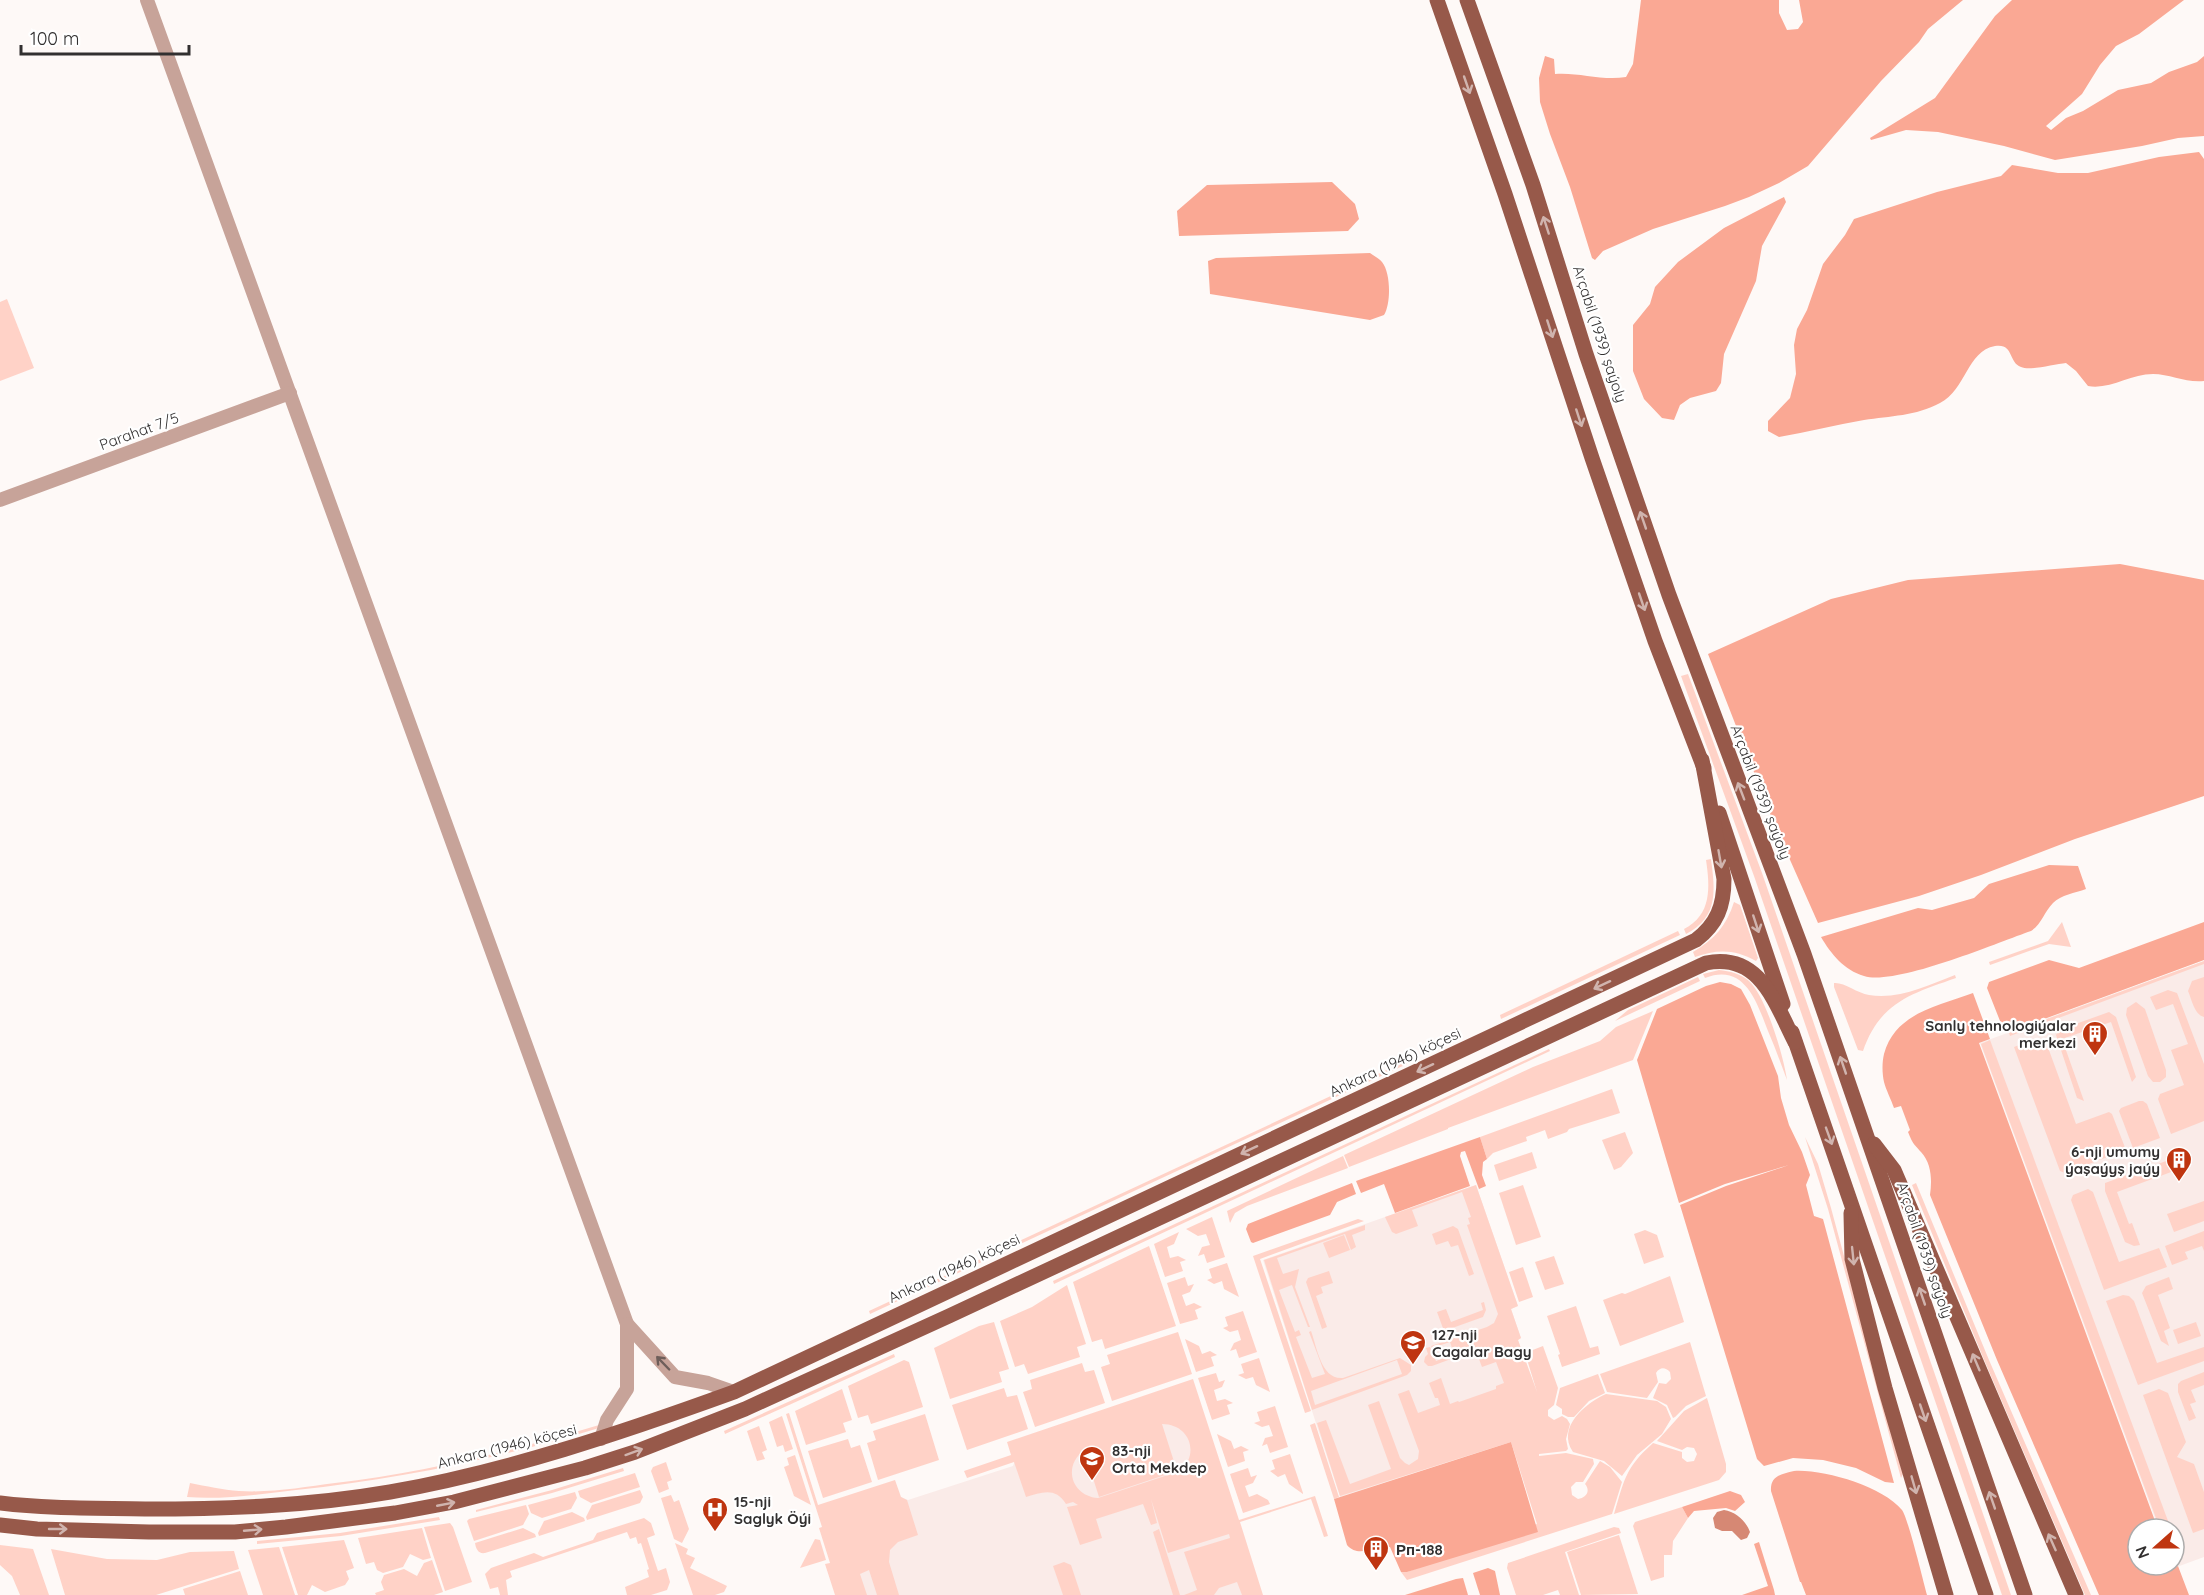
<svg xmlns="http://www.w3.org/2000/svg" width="2204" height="1595" font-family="Quicksand,sans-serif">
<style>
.built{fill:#faebe8}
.green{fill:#ffd2c7;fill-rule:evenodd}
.forest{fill:#faa894}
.water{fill:#d68874}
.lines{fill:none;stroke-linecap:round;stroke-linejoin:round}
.minor{stroke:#c7a399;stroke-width:14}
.major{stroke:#97594a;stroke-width:15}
.oneway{stroke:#d0b4ae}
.oneway2{stroke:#6e5e5a}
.labels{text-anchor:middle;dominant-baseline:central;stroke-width:4.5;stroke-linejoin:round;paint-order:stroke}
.street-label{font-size:15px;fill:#323030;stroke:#fff}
.poi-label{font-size:15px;font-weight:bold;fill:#323030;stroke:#fff;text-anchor:start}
</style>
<rect width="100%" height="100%" fill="#fef9f7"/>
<g class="built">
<path d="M2204,961V1557L2174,1568V1529H2159L1980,1043Z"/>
<path d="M1476,1185L1518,1306L1511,1309L1521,1338L1518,1340L1537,1392L1509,1402L1521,1438L1340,1497L1263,1260Z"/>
<path d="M1187,1387L1254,1595H846L901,1497L908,1500L1013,1466L1018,1452Z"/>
</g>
<g class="green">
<path d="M7,299L34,368L0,381V302Z"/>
<path d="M1688,674L1762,873L2011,1595H2002L1754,876L1681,676Z"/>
<path d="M1711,859C1715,890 1719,917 1686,934L1684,929C1712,915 1710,887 1706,860Z"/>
<path d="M1734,902L1740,905L1758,958L1756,961C1735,949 1717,949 1695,957L1693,952C1714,940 1727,925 1734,902Z"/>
<path d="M2062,922L2071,947L2049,944L1990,965L1989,962L2048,941Z"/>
<path d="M1678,931L1680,935L1501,1019L1500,1015Z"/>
<path d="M2204,961V964L2010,1036L2009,1033Z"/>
<path d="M1719,970C1730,971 1741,974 1749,981C1766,996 1784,1058 1787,1080C1781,1064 1775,1047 1768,1031C1757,1003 1745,962 1705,978L1703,974Z"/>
<path d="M1955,975L1956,978C1911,994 1880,1002 1863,1051L1858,1050L1834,987V983C1844,982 1857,993 1869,995C1899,1000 1928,985 1955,975Z"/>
<path d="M1698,977L1700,981L1615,1021L1628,1010Z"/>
<path d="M2204,977V1017C2194,1014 2192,1000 2188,991L2192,981Z"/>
<path d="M2168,990L2177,993L2204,1064V1121L2171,1134L2158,1099L2160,1094L2184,1085L2171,1050L2188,1044L2173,1004L2156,1010L2150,997Z"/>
<path d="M2136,1002L2145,1009L2166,1070V1077L2160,1082H2153L2148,1076L2126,1015L2127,1008Z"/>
<path d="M1653,1011L1633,1060L1448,1128V1129L1349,1167L1344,1155L1533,1067L1600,1041L1616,1027Z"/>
<path d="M2109,1012L2116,1017L2136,1077L2132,1082L2111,1022L2062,1039L2084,1101L2077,1098L2056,1035L2059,1030Z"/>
<path d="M2037,1038L2046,1042L2076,1124L2109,1112L2112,1114L2126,1150L2065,1173L2060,1171L2014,1047Z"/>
<path d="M1990,1040L2171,1529H2160L1981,1044Z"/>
<path d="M1549,1049L1550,1051L1054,1284L1053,1281Z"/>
<path d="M1406,1061L1407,1064L870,1314L869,1311Z"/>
<path d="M1612,1089L1620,1113L1569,1129L1567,1132L1548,1139L1545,1130L1526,1137L1527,1141L1493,1153L1487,1159L1480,1137Z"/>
<path d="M2139,1101H2143L2147,1104L2160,1138L2133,1148L2119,1111L2121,1108Z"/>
<path d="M1625,1132L1633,1153L1621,1167L1614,1170L1602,1140Z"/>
<path d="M1805,1137L1818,1164L1831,1208L1903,1474L1901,1478L1828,1209Z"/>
<path d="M1532,1152L1537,1168L1499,1181L1494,1165Z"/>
<path d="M1343,1156L1348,1168L1247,1206L1235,1213L1230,1223L1227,1211Z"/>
<path d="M2180,1156L2183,1165L2182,1168L2117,1192L2129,1224L2132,1223L2140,1245L2134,1246L2125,1242L2105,1191V1183Z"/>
<path d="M1916,1183L1989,1360L2091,1595H2085L1985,1362L1912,1185Z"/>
<path d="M1476,1185L1518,1306L1511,1309L1521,1338L1518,1340L1537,1392L1525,1353L1543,1346L1558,1388L1554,1405L1548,1410V1416L1554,1420L1562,1416L1567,1419L1570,1424L1566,1439L1568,1449L1566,1451L1539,1454V1456L1566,1453L1593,1459L1594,1464L1583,1482H1576L1571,1487L1572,1495L1578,1499C1586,1498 1591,1491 1585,1484L1600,1461L1610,1467L1622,1482L1612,1514L1407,1580L1401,1572H1407L1537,1524L1511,1442L1340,1496L1317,1423L1326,1420L1350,1484L1391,1469L1368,1405L1379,1401L1400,1458L1405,1463L1409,1465L1418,1459L1419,1451L1398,1394L1409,1390L1418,1413L1440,1405L1438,1398H1435L1429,1383L1441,1378L1450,1404L1458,1401L1459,1402L1496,1389V1386L1504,1383L1496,1362L1482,1367L1474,1346L1457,1352L1459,1356L1432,1366H1428L1424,1362L1425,1357L1428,1354L1426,1348L1430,1347L1436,1361L1454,1354L1450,1342L1432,1348L1431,1346L1487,1327L1494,1323L1498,1314L1467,1225L1470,1224L1468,1218L1471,1217L1462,1192L1412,1210L1418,1226L1396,1234L1392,1232L1385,1217Z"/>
<path d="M1523,1185L1541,1237L1516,1245L1499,1193Z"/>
<path d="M2088,1189L2093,1192L2119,1262L2159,1248L2167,1267L2104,1290L2071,1200L2073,1195Z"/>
<path d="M2204,1201V1221L2174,1232L2167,1214Z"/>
<path d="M1212,1217L1225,1257L1207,1263L1204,1254L1198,1256L1202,1247L1210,1245L1206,1234L1198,1236L1186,1229Z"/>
<path d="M1358,1219L1364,1221L1260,1259L1311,1411L1305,1413L1253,1256Z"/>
<path d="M1365,1225V1230L1352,1235L1356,1247L1351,1250L1345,1234L1277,1258L1283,1274L1299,1269L1295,1287L1310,1327H1308L1292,1285L1279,1290L1295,1332L1299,1330L1301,1335L1296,1337L1312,1378L1325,1374L1309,1332L1311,1331C1317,1347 1321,1380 1343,1378L1400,1358L1411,1365V1371L1407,1375L1312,1410L1264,1260ZM1397,1360L1402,1374L1315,1405L1311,1391Z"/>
<path d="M1453,1226L1458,1229L1474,1274L1469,1276L1458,1245L1451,1247L1448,1241L1436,1245L1432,1234Z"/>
<path d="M1645,1230L1657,1235L1664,1257L1644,1264L1634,1234Z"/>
<path d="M2204,1231V1251L2202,1246L2185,1252L2188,1259L2172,1265L2165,1246Z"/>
<path d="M1179,1232L1174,1244L1167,1247L1170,1258L1178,1256L1186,1260L1180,1262L1183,1271L1165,1277L1154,1244Z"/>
<path d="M1344,1235L1350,1250L1329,1258L1323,1243Z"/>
<path d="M1149,1246L1176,1326L1105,1349L1102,1339L1092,1342L1073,1282Z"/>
<path d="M1554,1256L1564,1284L1545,1290L1535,1262Z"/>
<path d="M1227,1263L1239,1297L1224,1289L1222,1281L1214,1284L1207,1280L1212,1278L1209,1269Z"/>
<path d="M1523,1267L1533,1297L1519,1302L1509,1272Z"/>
<path d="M1329,1271L1333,1283L1321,1287L1323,1293L1316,1296L1327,1327L1322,1329L1306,1282L1308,1278Z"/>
<path d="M1670,1276L1684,1322L1620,1346L1603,1300L1622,1293L1625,1294Z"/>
<path d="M1185,1277L1188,1286L1194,1284L1190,1292L1182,1295L1186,1306L1194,1303L1202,1307L1195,1310L1198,1319L1180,1324L1167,1283Z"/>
<path d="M2169,1277L2173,1289L2158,1295L2170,1328L2164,1331L2169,1346L2161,1341L2142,1293L2146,1286Z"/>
<path d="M1067,1285L1086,1344L1077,1347L1080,1357L1028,1374L1024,1364L1015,1367L1000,1321L1032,1307Z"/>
<path d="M2123,1295L2129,1296L2134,1301L2157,1363L2204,1347V1361L2138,1385L2106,1301Z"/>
<path d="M1484,1302L1486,1310L1483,1317L1444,1331L1437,1312L1446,1309L1451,1322L1483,1310L1481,1303Z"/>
<path d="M1576,1306L1590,1348L1598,1346L1600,1354L1562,1367L1558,1355L1560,1354L1547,1316Z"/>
<path d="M1243,1311L1257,1352L1239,1358L1236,1349L1230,1351L1234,1343L1241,1340L1238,1330L1230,1332L1223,1328L1228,1326L1225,1317Z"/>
<path d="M994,1322L1009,1369L999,1372L1002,1382L950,1399L934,1348L979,1326Z"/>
<path d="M2196,1322L2201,1336L2178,1344L2173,1330Z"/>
<path d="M1178,1332L1192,1374L1112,1401L1101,1367L1110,1364L1107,1355Z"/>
<path d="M1185,1339L1199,1346L1202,1354L1210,1351L1217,1355L1211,1357L1214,1366L1196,1372Z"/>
<path d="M1690,1342L1706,1396L1686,1406L1675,1417L1673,1418L1667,1405L1653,1398L1659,1383L1666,1384L1671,1379L1670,1372C1665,1367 1660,1367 1656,1373L1658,1382L1647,1398L1607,1392L1600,1374Z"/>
<path d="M894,1354L895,1357L725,1434L724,1431Z"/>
<path d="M1259,1358L1270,1392L1256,1385L1253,1377L1246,1379L1238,1375L1244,1373L1241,1364Z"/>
<path d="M904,1360L909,1362L923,1407L871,1424L868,1415L858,1418L848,1386Z"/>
<path d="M1082,1363L1085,1372L1094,1370L1105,1403L1035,1427L1023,1392L1032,1389L1030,1380Z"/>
<path d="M2204,1372V1385L2191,1390L2196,1402L2190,1404L2196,1418L2189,1421L2178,1392V1384L2181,1381Z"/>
<path d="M1216,1373L1219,1382L1225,1380L1222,1387L1214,1390L1217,1401L1225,1399L1233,1403L1227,1405L1230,1414L1212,1420L1198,1378Z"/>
<path d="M1598,1374L1605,1393L1589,1401L1574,1417H1568L1562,1414V1409L1556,1405L1560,1388Z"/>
<path d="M1193,1379L1239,1520L1315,1496L1328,1536L1324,1537L1311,1499L1240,1522L1263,1595H1242L1237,1582L1219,1588L1214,1595H1184L1197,1590L1184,1552L1230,1538L1229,1534L1168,1553L1151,1499L1157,1523L1151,1525L1143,1504L1096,1519L1102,1538L1080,1545L1067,1507L1078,1505L1073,1502L1066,1504C1056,1487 1042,1492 1026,1497L1014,1462L967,1478L964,1471L1011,1455L1007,1442ZM1162,1424C1190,1424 1200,1454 1180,1471L1098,1498C1072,1496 1062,1467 1084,1450L1099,1497L1177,1471Z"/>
<path d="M1004,1388L1007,1397L1017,1395L1028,1429L967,1450L952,1405Z"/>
<path d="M842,1389L852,1420L843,1423L846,1432L806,1445L795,1411Z"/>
<path d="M2159,1389L2168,1393L2186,1442L2177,1457L2194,1464L2204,1492V1529L2193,1533L2143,1395Z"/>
<path d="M1606,1394L1657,1401L1666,1407L1671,1419L1662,1434L1637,1455L1622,1476L1604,1461L1573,1452C1556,1427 1586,1403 1606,1394Z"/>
<path d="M1707,1398L1726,1464V1472L1719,1480L1614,1514C1624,1481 1625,1468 1652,1444L1653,1443L1682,1452V1458L1687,1462L1694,1461L1697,1454L1694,1448L1687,1447L1682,1450L1657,1441L1684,1411Z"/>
<path d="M1275,1406L1288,1447L1270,1453L1267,1444L1262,1446L1265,1438L1273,1436L1269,1425L1262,1427L1254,1423L1260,1421L1257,1412Z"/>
<path d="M789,1413L818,1505L895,1480L901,1497L907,1500L918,1535L898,1542L890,1550L889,1562L899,1595H877L869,1570L860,1574L867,1595H835L825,1564L830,1563L819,1528L822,1527L786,1414Z"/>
<path d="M925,1414L939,1460L878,1480L867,1443L876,1440L873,1431Z"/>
<path d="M782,1416L793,1449L785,1452L783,1445L777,1447L769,1422Z"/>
<path d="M1315,1423L1339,1497L1334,1499L1310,1425Z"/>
<path d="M599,1425V1428C500,1458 400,1479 296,1490C261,1494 222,1500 187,1497L190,1483C206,1486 223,1490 239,1491C271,1493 304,1487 335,1483C425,1472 512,1451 599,1425Z"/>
<path d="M759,1426L767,1450L762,1452L765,1459L757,1461L747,1431Z"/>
<path d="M1217,1434L1231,1441L1234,1449L1241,1446L1249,1450L1243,1452L1245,1461L1228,1467Z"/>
<path d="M848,1439L851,1448L860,1445L872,1482L823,1498L808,1451Z"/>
<path d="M1290,1454L1303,1493V1494L1289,1484L1285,1474L1278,1477L1270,1471L1275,1469L1272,1460Z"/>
<path d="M795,1455L811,1505L794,1496L784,1467L789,1465L787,1458Z"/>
<path d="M666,1462L672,1480L667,1482L669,1489L659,1493L651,1471L653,1467Z"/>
<path d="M623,1468L624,1471L552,1493L476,1512V1510L552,1490Z"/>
<path d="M1248,1468L1251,1477L1257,1475L1253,1483L1245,1486L1249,1497L1257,1494L1268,1500L1270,1504L1243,1513L1230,1474Z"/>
<path d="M635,1473L640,1487L591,1503L580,1497L578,1491Z"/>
<path d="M640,1490L643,1497L640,1503L587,1520L586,1517L592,1505Z"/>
<path d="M575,1492L577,1498L571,1509L542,1518L531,1513L528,1505Z"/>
<path d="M671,1495L674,1502L679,1500L689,1529L682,1543L674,1539L661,1498Z"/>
<path d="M526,1505L529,1514L523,1525L474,1541L467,1521L469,1519Z"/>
<path d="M1682,1507L1688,1518L1673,1541L1672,1555H1664V1577L1651,1581L1633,1526L1635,1522Z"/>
<path d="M572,1512L584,1518L585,1521L539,1536L538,1533L544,1521Z"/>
<path d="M439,1517L440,1520L341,1536L257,1544V1541L340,1533Z"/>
<path d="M644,1518L651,1523L655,1535L647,1538L658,1571L666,1568L670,1582L667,1590L651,1595H627L625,1587L649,1577L647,1570L649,1569L641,1543L638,1544L636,1537L630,1539L627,1532L510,1571L512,1577L506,1580L508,1595H500L498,1587L490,1589L485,1574L491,1568L534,1553L543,1557L593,1540L597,1533Z"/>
<path d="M450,1523L453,1527L472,1582L445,1591L424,1527Z"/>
<path d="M1614,1527L1619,1528L1621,1533L1565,1552L1579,1595H1560L1558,1590L1543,1595H1516L1507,1568L1508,1563Z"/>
<path d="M422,1528L431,1558L423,1560L410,1554L403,1567L383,1573L377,1570L374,1562L366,1564L358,1538Z"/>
<path d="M523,1528L535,1534L536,1537L485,1553C478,1554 476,1549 475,1543Z"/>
<path d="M1159,1529L1180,1595H1173L1153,1532Z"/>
<path d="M1619,1535L1638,1594L1581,1595L1567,1552Z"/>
<path d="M815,1539L820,1540L826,1560L800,1568Z"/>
<path d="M344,1540L354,1568L346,1571L349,1579L345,1585L325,1592L312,1585L307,1595H298L282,1547Z"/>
<path d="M675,1543L688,1549L686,1554L695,1558L690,1568L727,1586L724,1592L715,1595H693Z"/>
<path d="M0,1545L33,1549L49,1595H20L12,1576L0,1565Z"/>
<path d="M279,1547L295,1595H263L248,1550Z"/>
<path d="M51,1549L107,1559L157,1560L190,1552L234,1551L239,1569L156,1595H65Z"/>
<path d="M432,1560L443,1592L434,1595H376L375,1593L384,1590L381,1582L384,1575L404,1569L417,1576L424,1563Z"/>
<path d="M1064,1562L1071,1565L1081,1595H1063L1053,1566Z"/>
<path d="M240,1571L248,1595H185L183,1589Z"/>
</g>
<g class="forest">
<path d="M1641,0H1779V13L1787,30L1798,29L1803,22L1799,0H1963L1928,29L1919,42L1881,81L1808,166L1779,183L1749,197L1725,206L1653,229L1603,251L1595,260L1592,258L1570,187L1550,134L1540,102L1539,78L1545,56L1554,59L1555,74C1578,72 1602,81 1626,77L1633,64Z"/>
<path d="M2012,0H2184L2139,34L2116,46L2100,65L2082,94L2046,126L2051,130L2066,118L2083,111L2118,90L2151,83L2169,72L2197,62L2204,56V136L2178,138L2142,146L2055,160L2004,146L1938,132L1906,130L1871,140L1870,138L1935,98L1995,16Z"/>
<path d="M2199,152L2204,159V381C2186,383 2170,374 2153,374C2130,374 2110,390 2088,386L2076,371L2066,363C2055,364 2030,371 2021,367C2008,362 2014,343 1995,346C1967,351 1966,390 1940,403C1916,416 1890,416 1864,420C1836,425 1807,432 1779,437L1768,431V421L1790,398L1796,374L1794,345L1797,329L1807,310L1823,264L1845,235L1854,219L1937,192L2001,176L2012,165L2058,173H2088L2159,157Z"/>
<path d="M1332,182L1355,204L1359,219L1348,231L1179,236L1177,211L1207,185Z"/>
<path d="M1784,197L1786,202L1762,246L1756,281L1724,354L1721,383L1716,391L1690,398L1680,405L1674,420L1662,418L1644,399L1633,371V325L1650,304L1655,287L1678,262L1724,228Z"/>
<path d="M1370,253C1374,256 1380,259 1382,262C1391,273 1391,304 1384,315L1370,320L1210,294L1208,261L1216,258Z"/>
<path d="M2120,564L2204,580V796L2075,839L1981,875L1919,896L1818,923L1775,826L1708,654L1831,599L1908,580Z"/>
<path d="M2049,865L2078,866L2086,889C2075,893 2061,895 2053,903C2044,912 2042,924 2031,931C1996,943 1896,986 1864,976C1844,970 1831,954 1821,937L1918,908L1932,910L1974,898L1989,884Z"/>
<path d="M2204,922V960L2009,1032L2006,1025L2002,1026L1987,988L1989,982L2049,960L2079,968Z"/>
<path d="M1720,982L1731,984L1741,989L1750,1005L1778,1076L1781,1098L1789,1125L1802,1152L1810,1175L1806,1185L1814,1216L1823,1219L1894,1483L1885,1482L1856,1468L1823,1460L1793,1458L1764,1466L1757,1459L1680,1205L1726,1186L1789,1165L1725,1184L1679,1203L1637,1060L1657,1009L1706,986Z"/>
<path d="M1973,993L1990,1039L1979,1043L2158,1529H2138V1565H2172L2173,1568L2178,1566L2189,1595H2099L1997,1360L1930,1195C1932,1181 1932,1164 1921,1152C1913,1143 1913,1144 1908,1132L1910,1130L1901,1106L1894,1108C1891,1099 1886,1090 1884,1082C1882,1073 1882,1062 1884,1054C1895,1013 1938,1006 1973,993Z"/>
<path d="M1480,1137L1487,1159L1483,1162L1482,1175L1486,1186L1479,1189L1465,1151L1461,1152L1460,1156L1470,1186L1395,1213L1384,1184L1361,1193L1356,1181Z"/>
<path d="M1352,1183L1356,1194L1337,1202L1330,1215L1253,1243L1251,1242L1246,1229L1248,1224Z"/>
<path d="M1511,1442L1538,1532L1407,1572H1401L1390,1547C1375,1545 1359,1559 1347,1545L1334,1499Z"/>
<path d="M1794,1471C1823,1469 1882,1486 1902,1510C1908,1518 1923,1580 1927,1595H1806L1801,1582H1800L1771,1491C1770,1476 1781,1474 1794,1471Z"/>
<path d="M1730,1491L1741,1495L1745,1502L1735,1511L1726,1508L1694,1511L1688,1518L1682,1507Z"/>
<path d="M1759,1542L1774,1590L1775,1595H1742L1768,1586L1754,1544Z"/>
<path d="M1488,1568L1495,1571L1500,1595H1480L1473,1573Z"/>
<path d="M1463,1578L1468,1595H1405L1456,1579Z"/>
</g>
<path class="water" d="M1724,1510C1736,1512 1746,1521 1750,1532L1747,1538L1741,1540L1732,1531H1722L1715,1528L1713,1518L1717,1512Z"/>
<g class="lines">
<g class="minor">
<path d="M147,0L627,1324V1389L607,1420L601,1439"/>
<path d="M0,500L290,393"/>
<path d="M627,1324L675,1377L708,1383L734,1392"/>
</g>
<g class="major">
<path d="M1437,0L1505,194L1592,458L1655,641L1704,768"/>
<path d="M1467,0L1533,185L1586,354L1669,595L1804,954L2025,1595"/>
<path d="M1719,813L1783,1004"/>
<path d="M1792,1032L1986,1595"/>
<path d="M1874,1144L1894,1170L2076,1595"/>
<path d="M1851,1213L1852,1259L1885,1388L1946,1595"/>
<path d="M0,1503C48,1509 97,1508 145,1509C227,1509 309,1506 390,1492C508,1471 621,1433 734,1392L1696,940C1717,924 1724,906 1724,879L1702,760"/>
<path d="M0,1525L37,1529L149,1532H235L286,1527L395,1513L454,1502L585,1468L635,1452L745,1409L949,1316L1706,963C1760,952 1775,1003 1795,1042"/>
</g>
</g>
<defs><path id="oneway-shaft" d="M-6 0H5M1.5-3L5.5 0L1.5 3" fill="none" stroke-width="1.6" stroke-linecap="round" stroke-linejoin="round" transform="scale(1.5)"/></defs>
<g class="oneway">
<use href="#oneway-shaft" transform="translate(1467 85) rotate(71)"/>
<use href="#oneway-shaft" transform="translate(1546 225) rotate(-108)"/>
<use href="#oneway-shaft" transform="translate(1550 329) rotate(72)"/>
<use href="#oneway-shaft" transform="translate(1579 418) rotate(72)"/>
<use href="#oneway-shaft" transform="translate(1643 520) rotate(-109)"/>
<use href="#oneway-shaft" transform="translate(1642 602) rotate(71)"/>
<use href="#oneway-shaft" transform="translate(1741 791) rotate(-111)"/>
<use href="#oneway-shaft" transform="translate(1720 859) rotate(80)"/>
<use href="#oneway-shaft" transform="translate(1756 924) rotate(72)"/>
<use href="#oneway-shaft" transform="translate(1602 985) rotate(155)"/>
<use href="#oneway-shaft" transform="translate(1843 1065) rotate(-109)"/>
<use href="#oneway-shaft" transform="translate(1425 1068) rotate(155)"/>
<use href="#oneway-shaft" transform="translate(1829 1136) rotate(70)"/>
<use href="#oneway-shaft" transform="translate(1249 1150) rotate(155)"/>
<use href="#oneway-shaft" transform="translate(1853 1256) rotate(84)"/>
<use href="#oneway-shaft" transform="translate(1922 1296) rotate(-109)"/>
<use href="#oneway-shaft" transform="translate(1976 1362) rotate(-113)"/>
<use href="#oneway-shaft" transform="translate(1923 1413) rotate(71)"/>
<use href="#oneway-shaft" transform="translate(634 1452) rotate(-20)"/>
<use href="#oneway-shaft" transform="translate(1914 1485) rotate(74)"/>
<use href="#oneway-shaft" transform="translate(1992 1500) rotate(-109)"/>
<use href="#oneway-shaft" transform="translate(446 1504) rotate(-11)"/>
<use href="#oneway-shaft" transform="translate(58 1529)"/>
<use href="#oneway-shaft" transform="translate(253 1530) rotate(-5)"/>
<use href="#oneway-shaft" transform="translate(2052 1542) rotate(-114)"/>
</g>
<use class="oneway2" href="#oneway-shaft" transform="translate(663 1363) rotate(-134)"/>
<defs>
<symbol id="building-pin" viewBox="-11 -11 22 30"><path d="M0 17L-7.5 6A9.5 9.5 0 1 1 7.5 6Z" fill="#bf3510" stroke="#fff"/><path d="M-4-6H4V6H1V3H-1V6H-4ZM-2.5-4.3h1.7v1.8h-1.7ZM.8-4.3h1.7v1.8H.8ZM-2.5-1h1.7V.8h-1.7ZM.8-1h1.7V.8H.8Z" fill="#fff"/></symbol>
<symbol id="school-pin" viewBox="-11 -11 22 30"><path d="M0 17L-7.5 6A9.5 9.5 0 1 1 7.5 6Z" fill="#bf3510" stroke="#fff"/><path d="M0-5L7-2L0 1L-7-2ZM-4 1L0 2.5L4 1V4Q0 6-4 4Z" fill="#fff"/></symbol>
<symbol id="hospital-pin" viewBox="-11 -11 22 30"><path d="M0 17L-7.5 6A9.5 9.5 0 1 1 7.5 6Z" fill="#bf3510" stroke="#fff"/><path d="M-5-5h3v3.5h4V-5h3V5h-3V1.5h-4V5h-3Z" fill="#fff"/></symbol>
</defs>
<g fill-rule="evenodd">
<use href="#building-pin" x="2080" y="1019" width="30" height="40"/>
<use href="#building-pin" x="2164" y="1145" width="30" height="40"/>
<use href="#school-pin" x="1398" y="1328" width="30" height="40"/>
<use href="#school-pin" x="1077" y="1444" width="30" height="40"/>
<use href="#hospital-pin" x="700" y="1495" width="30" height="40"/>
<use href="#building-pin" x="1361" y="1534" width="30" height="40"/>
</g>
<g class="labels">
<g class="street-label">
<text transform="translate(1600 334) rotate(72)">Arçabil (1939) şaýoly</text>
<text transform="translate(139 431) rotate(-20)">Parahat 7/5</text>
<text transform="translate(1761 792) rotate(69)">Arçabil (1939) şaýoly</text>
<text transform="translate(1395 1062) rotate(-25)">Ankara (1946) köçesi</text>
<text transform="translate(1925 1250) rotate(71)">Arçabil (1939) şaýoly</text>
<text transform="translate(954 1268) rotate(-25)">Ankara (1946) köçesi</text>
<text transform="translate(507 1446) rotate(-14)">Ankara (1946) köçesi</text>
</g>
<g class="poi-label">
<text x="2076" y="1025" text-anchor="end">Sanly tehnologiýalar<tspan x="2076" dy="17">merkezi</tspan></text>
<text x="2160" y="1151" text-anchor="end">6-nji umumy<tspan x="2160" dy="17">ýaşaýyş jaýy</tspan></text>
<text x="1432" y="1334">127-nji<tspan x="1432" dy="17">Cagalar Bagy</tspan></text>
<text x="1112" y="1450">83-nji<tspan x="1112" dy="17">Orta Mekdep</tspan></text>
<text x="734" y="1501">15-nji<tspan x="734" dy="17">Saglyk Öýi</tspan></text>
<text x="1396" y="1549">Рп-188</text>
</g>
</g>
<g transform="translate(2156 1547) rotate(249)"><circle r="28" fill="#ffffff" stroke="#adacac" stroke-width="1.5"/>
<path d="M0-4.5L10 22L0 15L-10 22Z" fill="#bf3510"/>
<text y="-9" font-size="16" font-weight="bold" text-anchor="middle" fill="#323030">N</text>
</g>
<path d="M21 45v9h168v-9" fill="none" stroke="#323030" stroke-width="3"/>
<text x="30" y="45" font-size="18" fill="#323030" stroke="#ffffff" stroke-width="4.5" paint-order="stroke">100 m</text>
</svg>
